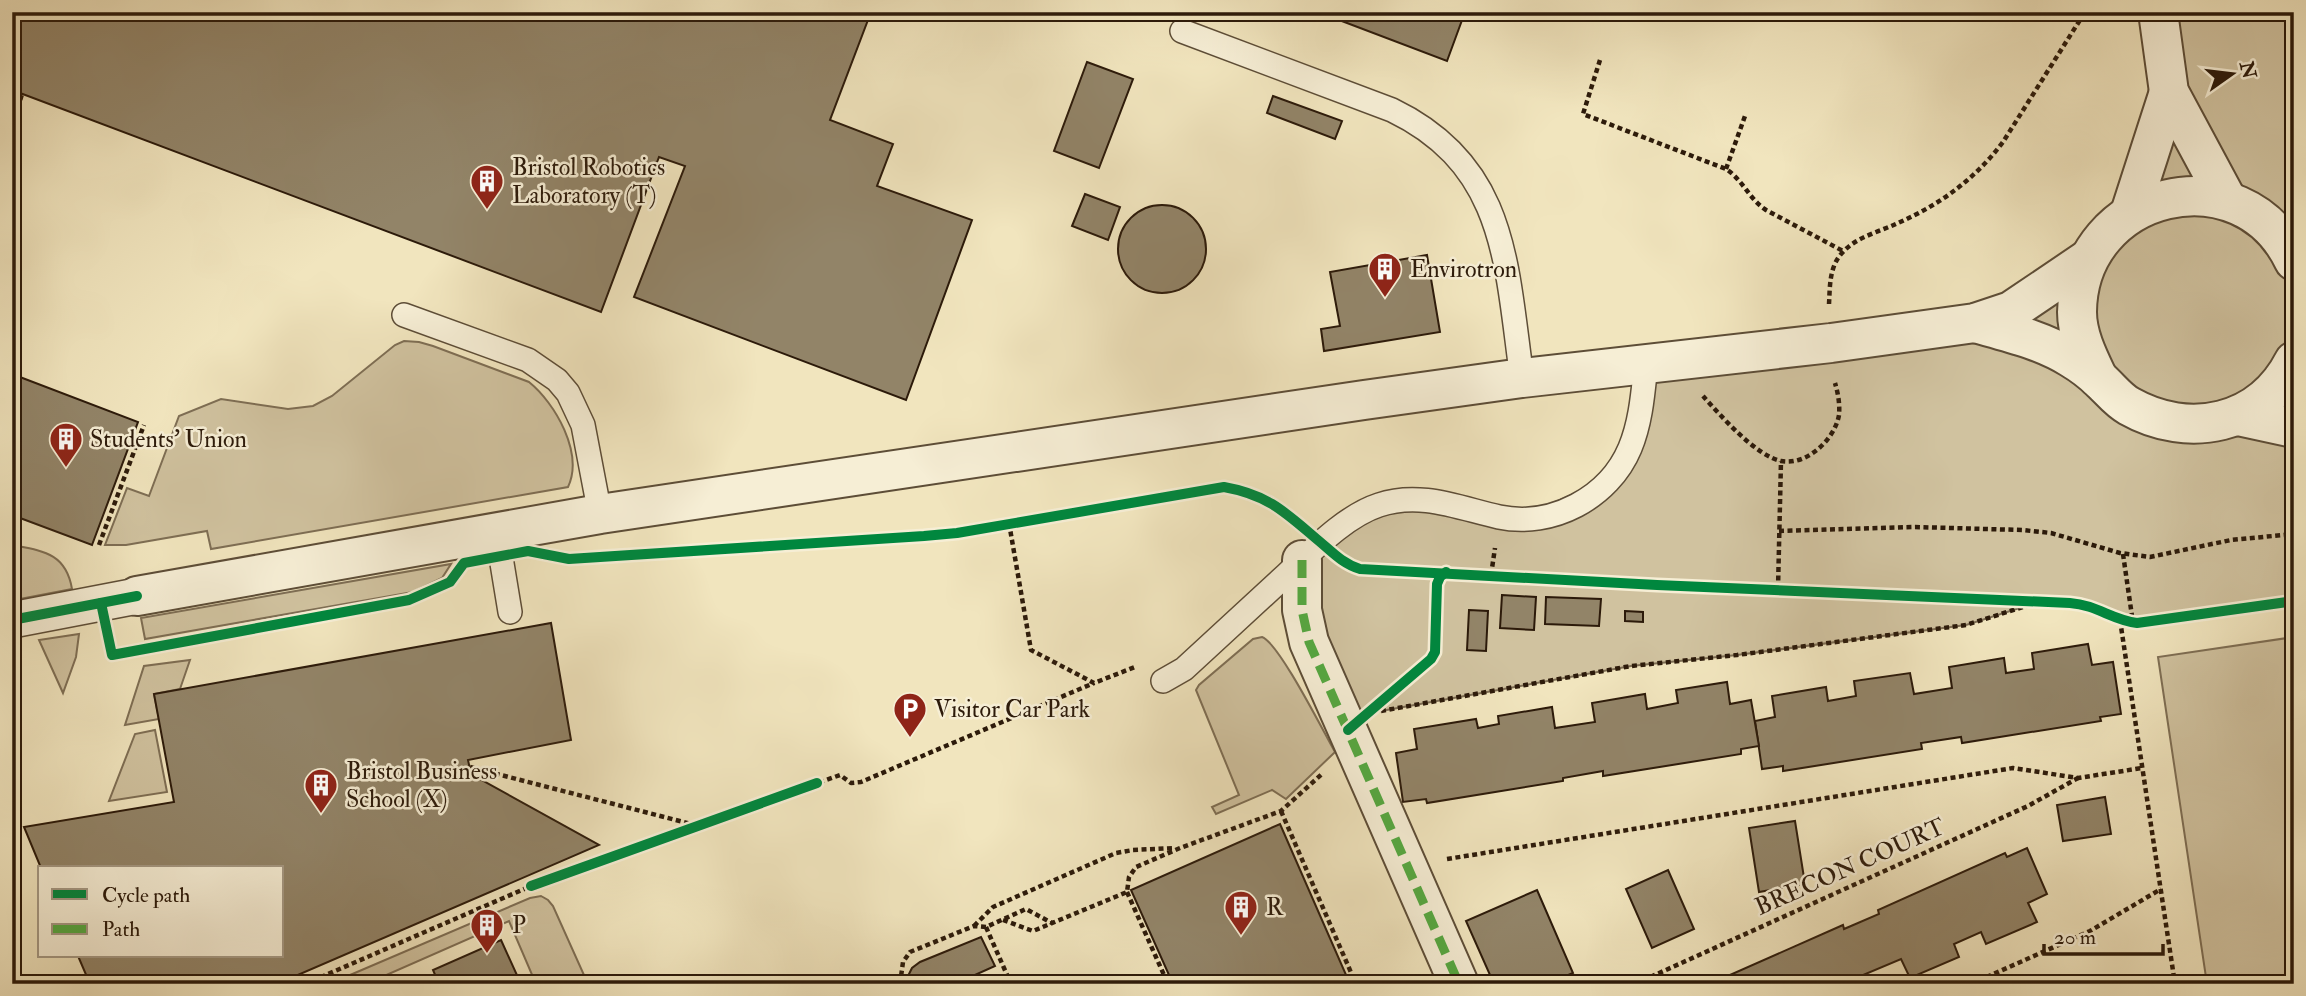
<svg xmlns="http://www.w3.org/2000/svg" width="2306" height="996" font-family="'IM FELL Double Pica',serif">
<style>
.green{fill:#d0c29f;stroke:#7e6e54;stroke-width:2}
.building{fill:#928468;stroke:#2c1a0a;stroke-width:2}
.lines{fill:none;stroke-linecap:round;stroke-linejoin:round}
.service-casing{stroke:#5d4d37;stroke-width:26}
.pedestrian-casing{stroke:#5d4d37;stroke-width:38}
.minor-casing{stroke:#5d4d37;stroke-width:42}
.path{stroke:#2c1a0a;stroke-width:4.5;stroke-dasharray:5 3.5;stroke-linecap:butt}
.service{stroke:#f6eed5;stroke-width:23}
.pedestrian{stroke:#f6eed5;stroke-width:35}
.minor{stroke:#f6eed5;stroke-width:38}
.quiet{stroke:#54a941;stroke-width:9;stroke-dasharray:18 9;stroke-linecap:butt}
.cycleway-casing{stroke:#f6eed5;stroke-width:15}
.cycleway{stroke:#00873e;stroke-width:10}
.labels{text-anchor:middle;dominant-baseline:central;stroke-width:5;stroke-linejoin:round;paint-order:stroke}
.poi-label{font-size:24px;fill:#2c1a0a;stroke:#f6eed5;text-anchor:start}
.street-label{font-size:24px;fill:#2c1a0a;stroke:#f6eed5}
</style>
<rect width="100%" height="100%" fill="#f1e5be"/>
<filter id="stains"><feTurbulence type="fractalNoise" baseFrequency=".00286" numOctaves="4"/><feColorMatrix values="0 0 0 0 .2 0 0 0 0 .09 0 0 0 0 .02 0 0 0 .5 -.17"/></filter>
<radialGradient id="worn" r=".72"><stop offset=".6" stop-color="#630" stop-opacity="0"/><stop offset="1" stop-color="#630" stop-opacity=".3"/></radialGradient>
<g class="green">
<path d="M2158,12H2294V361L2265,399L2294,428V601L2137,623L2120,620L2097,608L2084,604L2042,601L1966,625L1737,655L1631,666L1370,713L1348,730L1309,642L1321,542L1377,505L1517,519L1610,478L1646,364L1975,323L2088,259L2169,92Z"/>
<path d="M404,341L419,342L433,346L529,382C555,403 584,453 568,487L211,549L207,531L126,545H105L127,488L149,496L179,416L221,399L288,409L313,406L332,396L395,345Z"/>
<path d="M12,545C43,551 66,553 72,589L20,599L12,581Z"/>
<path d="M451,564L442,578L413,592L145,639L141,618Z"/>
<path d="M79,634L76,657L63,693L39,640Z"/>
<path d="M1262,637C1279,643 1323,731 1335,752L1286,799L1272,790L1216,814L1212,807L1239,795L1196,690L1199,685L1253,639Z"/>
<path d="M2294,637V984H2207L2158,657Z"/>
<path d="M190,660L180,689L154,694L159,719L125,725L144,666Z"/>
<path d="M155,730L167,792L109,801L135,734Z"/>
<path d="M541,896L548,900L553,906L588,984H536L509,921L366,984H329L530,898Z"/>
</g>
<g class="building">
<path d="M12,12H871L830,120L893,144L877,186L972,220L906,400L634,297L685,166L659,157L601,312L12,90Z"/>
<path d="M1318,12H1465L1447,61Z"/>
<path d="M1087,62L1133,79L1099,168L1054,151Z"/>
<path d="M1273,96L1342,121L1335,139L1267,113Z"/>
<path d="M1085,194L1120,207L1108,240L1072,226Z"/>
<circle cx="1162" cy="249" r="44"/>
<path d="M1427,255L1440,332L1324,351L1321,329L1340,326L1330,272Z"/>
<path d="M12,374L138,422L92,545L12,515Z"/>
<path d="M1502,595L1536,597L1534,630L1500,628Z"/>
<path d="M1546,597L1601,599L1599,626L1545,624Z"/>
<path d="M1469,610L1488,611L1486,651L1467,650Z"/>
<path d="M1625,611L1643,612V622L1625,621Z"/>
<path d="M551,623L571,740L468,760L471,774L599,845L277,984H90L78,956H282V868H41L24,827L174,802L154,694Z"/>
<path d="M2088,644L2092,665L2113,662L2121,714L2100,717L2101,721L1962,743L1961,737L1921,743L1922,749L1783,771V766L1762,769L1755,721L1775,717L1772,696L1826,687L1828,701L1856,696L1854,681L1910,673L1914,694L1952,688L1949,667L2004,658L2006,673L2034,669L2032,653Z"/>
<path d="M1727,682L1730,704L1751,700L1759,746L1741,749V754L1603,776V771L1563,778V781L1427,803L1426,799L1403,802L1396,753L1417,749L1414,729L1476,719L1478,728L1499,724L1498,716L1552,707L1555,728L1595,722L1592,703L1645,694L1647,709L1678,703L1676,690Z"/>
<path d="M2105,797L2111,834L2063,841L2057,805Z"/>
<path d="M1795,821L1805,884L1759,892L1749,828Z"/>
<path d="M1280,824L1350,984H1173L1131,890Z"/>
<path d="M2027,848L2047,894L2028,903L2037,922L1986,944L1981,932L1954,944L1959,957L1910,978L1901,959L1863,975L1867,984H1715L1714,982L1843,925L1844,929L1879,914L1878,910L2005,853L2007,857Z"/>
<path d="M1668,870L1694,929L1652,948L1626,889Z"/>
<path d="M1537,890L1573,973L1547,984H1494L1466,921Z"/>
<path d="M981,937L995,966L955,984H904L912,968L920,962Z"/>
<path d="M501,940L521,984H439L433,970Z"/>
</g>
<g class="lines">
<defs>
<g id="service">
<path d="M1182,31L1392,110C1508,166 1506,266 1522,378"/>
<path d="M404,315L528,360L557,380L568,393L583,425L600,514"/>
<path d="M497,533L510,612"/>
<path d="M1163,681L1184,669C1218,638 1252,606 1286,575C1312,551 1345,516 1379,505C1420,491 1459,508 1499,517C1552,528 1609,498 1630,448C1641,422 1643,392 1646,364"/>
</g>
<path id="pedestrian" d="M12,620L137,596"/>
<g id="minor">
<path d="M2158,12L2169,92L2227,200"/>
<path d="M2130,213L2169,92"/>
<path d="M1975,323C2007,332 2042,340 2071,358C2081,364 2092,372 2101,381C2110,389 2118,400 2129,406C2189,440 2261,425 2294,361"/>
<path d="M2098,378C2088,357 2077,335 2077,312C2078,190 2242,151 2294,261"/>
<path d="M2238,416L2294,428"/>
<path d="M1302,560V610L1309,642L1459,984"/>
<path d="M137,596L600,514L1364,400L1522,378L1831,343L1975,323L2011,311L2088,259"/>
</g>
</defs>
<use href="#service" class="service-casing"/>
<use href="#pedestrian" class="pedestrian-casing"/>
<use href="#minor" class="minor-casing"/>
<g class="path">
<path d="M1600,60L1583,114L1726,169C1743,180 1749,199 1766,210L1843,251"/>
<path d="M12,109L17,111L22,94"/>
<path d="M12,125L17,111"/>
<path d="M1726,169L1745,116"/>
<path d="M1829,304C1830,287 1829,267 1842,253C1856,237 1879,232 1898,223C1941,204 1975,179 2003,142L2085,12"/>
<path d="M1703,396C1720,415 1756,456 1781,461C1807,466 1835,439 1839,415C1840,404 1838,393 1835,383"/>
<path d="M1009,523L1031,650L1094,683L1135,667"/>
<path d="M1779,531L1915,527L2022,530L2051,533L2120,553L2150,557L2231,540L2294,534"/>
<path d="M99,545L144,425"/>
<path d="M2123,554L2133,623"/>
<path d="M598,557L957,533L1212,488C1245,487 1272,500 1296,521"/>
<path d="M1491,575L1495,548"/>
<path d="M1778,589L1781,461"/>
<path d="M2120,620L2175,984"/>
<path d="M109,640L112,655L409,600L447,583"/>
<path d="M1381,711L1631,666L1737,655L1966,625L2042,601"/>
<path d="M470,767L699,826"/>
<path d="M1281,811L1356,984"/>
<path d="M1447,859L2013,768L2078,778L2142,768"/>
<path d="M1127,892L1168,984"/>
<path d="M1003,920L1033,931L1127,892L1129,877L1136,867L1180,848L1281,811L1323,773"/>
<path d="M974,926L993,907L1116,853L1133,850L1175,848"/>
<path d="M986,927L1011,984"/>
<path d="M305,984L531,886L840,775L851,783L861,782L1094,683"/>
<path d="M900,984L903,962L910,952L974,926L986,927L1026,909L1052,923"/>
<path d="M1635,984L2028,806L2078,778"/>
<path d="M1971,984L2090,931L2161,889"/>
</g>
<use href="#service" class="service"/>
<use href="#pedestrian" class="pedestrian"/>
<use href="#minor" class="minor"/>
<path class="quiet" d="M1302,560V610L1309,642L1459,984"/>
<defs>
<g id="cycleway">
<path d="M101,603L112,655L409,600L450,582L464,563L528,551L569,559L924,536L957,533L1224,487C1269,495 1286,513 1319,541C1332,552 1343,564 1360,569L1657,585L2070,603C2097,605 2112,620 2137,623L2294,601"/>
<path d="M12,620L137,596"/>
<path d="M1348,730L1431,659L1435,652L1437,584L1440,577L1446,572"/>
<path d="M531,886L817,783"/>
</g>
</defs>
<use href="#cycleway" class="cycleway-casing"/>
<use href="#cycleway" class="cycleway"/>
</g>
<defs>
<symbol id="building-pin" viewBox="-11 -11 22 30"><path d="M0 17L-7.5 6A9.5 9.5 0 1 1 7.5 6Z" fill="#8f2418" stroke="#f6eed5"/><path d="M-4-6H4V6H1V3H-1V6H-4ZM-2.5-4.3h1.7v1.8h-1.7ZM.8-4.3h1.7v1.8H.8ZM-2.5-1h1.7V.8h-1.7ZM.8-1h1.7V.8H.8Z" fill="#fff"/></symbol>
<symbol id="parking-pin" viewBox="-11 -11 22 30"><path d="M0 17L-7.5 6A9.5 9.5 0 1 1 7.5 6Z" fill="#8f2418" stroke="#f6eed5"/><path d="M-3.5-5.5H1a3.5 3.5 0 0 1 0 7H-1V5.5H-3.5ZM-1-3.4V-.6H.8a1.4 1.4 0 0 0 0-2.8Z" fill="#fff"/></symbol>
</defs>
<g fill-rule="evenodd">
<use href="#building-pin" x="468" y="162" width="38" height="52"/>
<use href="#building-pin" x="1366" y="250" width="38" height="52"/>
<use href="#building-pin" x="47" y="420" width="38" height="52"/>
<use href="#parking-pin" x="891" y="690" width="38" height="52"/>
<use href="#building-pin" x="302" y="766" width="38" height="52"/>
<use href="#building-pin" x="1222" y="888" width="38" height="52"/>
<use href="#building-pin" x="468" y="906" width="38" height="52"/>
</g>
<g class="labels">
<g class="poi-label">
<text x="512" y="167">Bristol Robotics<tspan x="512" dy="28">Laboratory (T)</tspan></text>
<text x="1410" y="269">Envirotron</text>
<text x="90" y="439">Students' Union</text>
<text x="934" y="709">Visitor Car Park</text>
<text x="346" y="771">Bristol Business<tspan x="346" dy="28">School (X)</tspan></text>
<text x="1266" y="907">R</text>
<text x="512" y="925">P</text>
</g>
<g class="street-label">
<text transform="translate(1850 867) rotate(-24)">BRECON COURT</text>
</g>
</g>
<rect width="2306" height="996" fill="none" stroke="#f1e5be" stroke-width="42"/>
<rect x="14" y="14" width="2278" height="968" fill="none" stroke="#2c1a0a" stroke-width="3.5"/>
<rect x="21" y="21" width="2264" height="954" fill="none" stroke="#2c1a0a" stroke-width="2"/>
<rect x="38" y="866" width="245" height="91" fill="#f6eed5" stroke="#a59984" stroke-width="2"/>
<rect x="52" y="889" width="35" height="10" fill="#00873e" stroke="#a59984" stroke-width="2"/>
<text x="102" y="902" font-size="21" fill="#2c1a0a">Cycle path</text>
<rect x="52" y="924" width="35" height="10" fill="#54a941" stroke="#a59984" stroke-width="2"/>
<text x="102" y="936" font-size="21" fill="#2c1a0a">Path</text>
<g transform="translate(2232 74) rotate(76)" stroke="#f6eed5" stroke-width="5" paint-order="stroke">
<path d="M0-5L12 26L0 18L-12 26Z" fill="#2c1a0a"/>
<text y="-10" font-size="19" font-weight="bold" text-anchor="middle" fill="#2c1a0a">N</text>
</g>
<path d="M2044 944v10h119v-10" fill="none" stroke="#2c1a0a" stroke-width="3.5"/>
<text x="2054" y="944" font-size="21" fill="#2c1a0a" stroke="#f6eed5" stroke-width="5" paint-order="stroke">20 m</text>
<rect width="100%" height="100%" filter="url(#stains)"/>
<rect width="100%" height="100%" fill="url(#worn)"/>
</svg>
